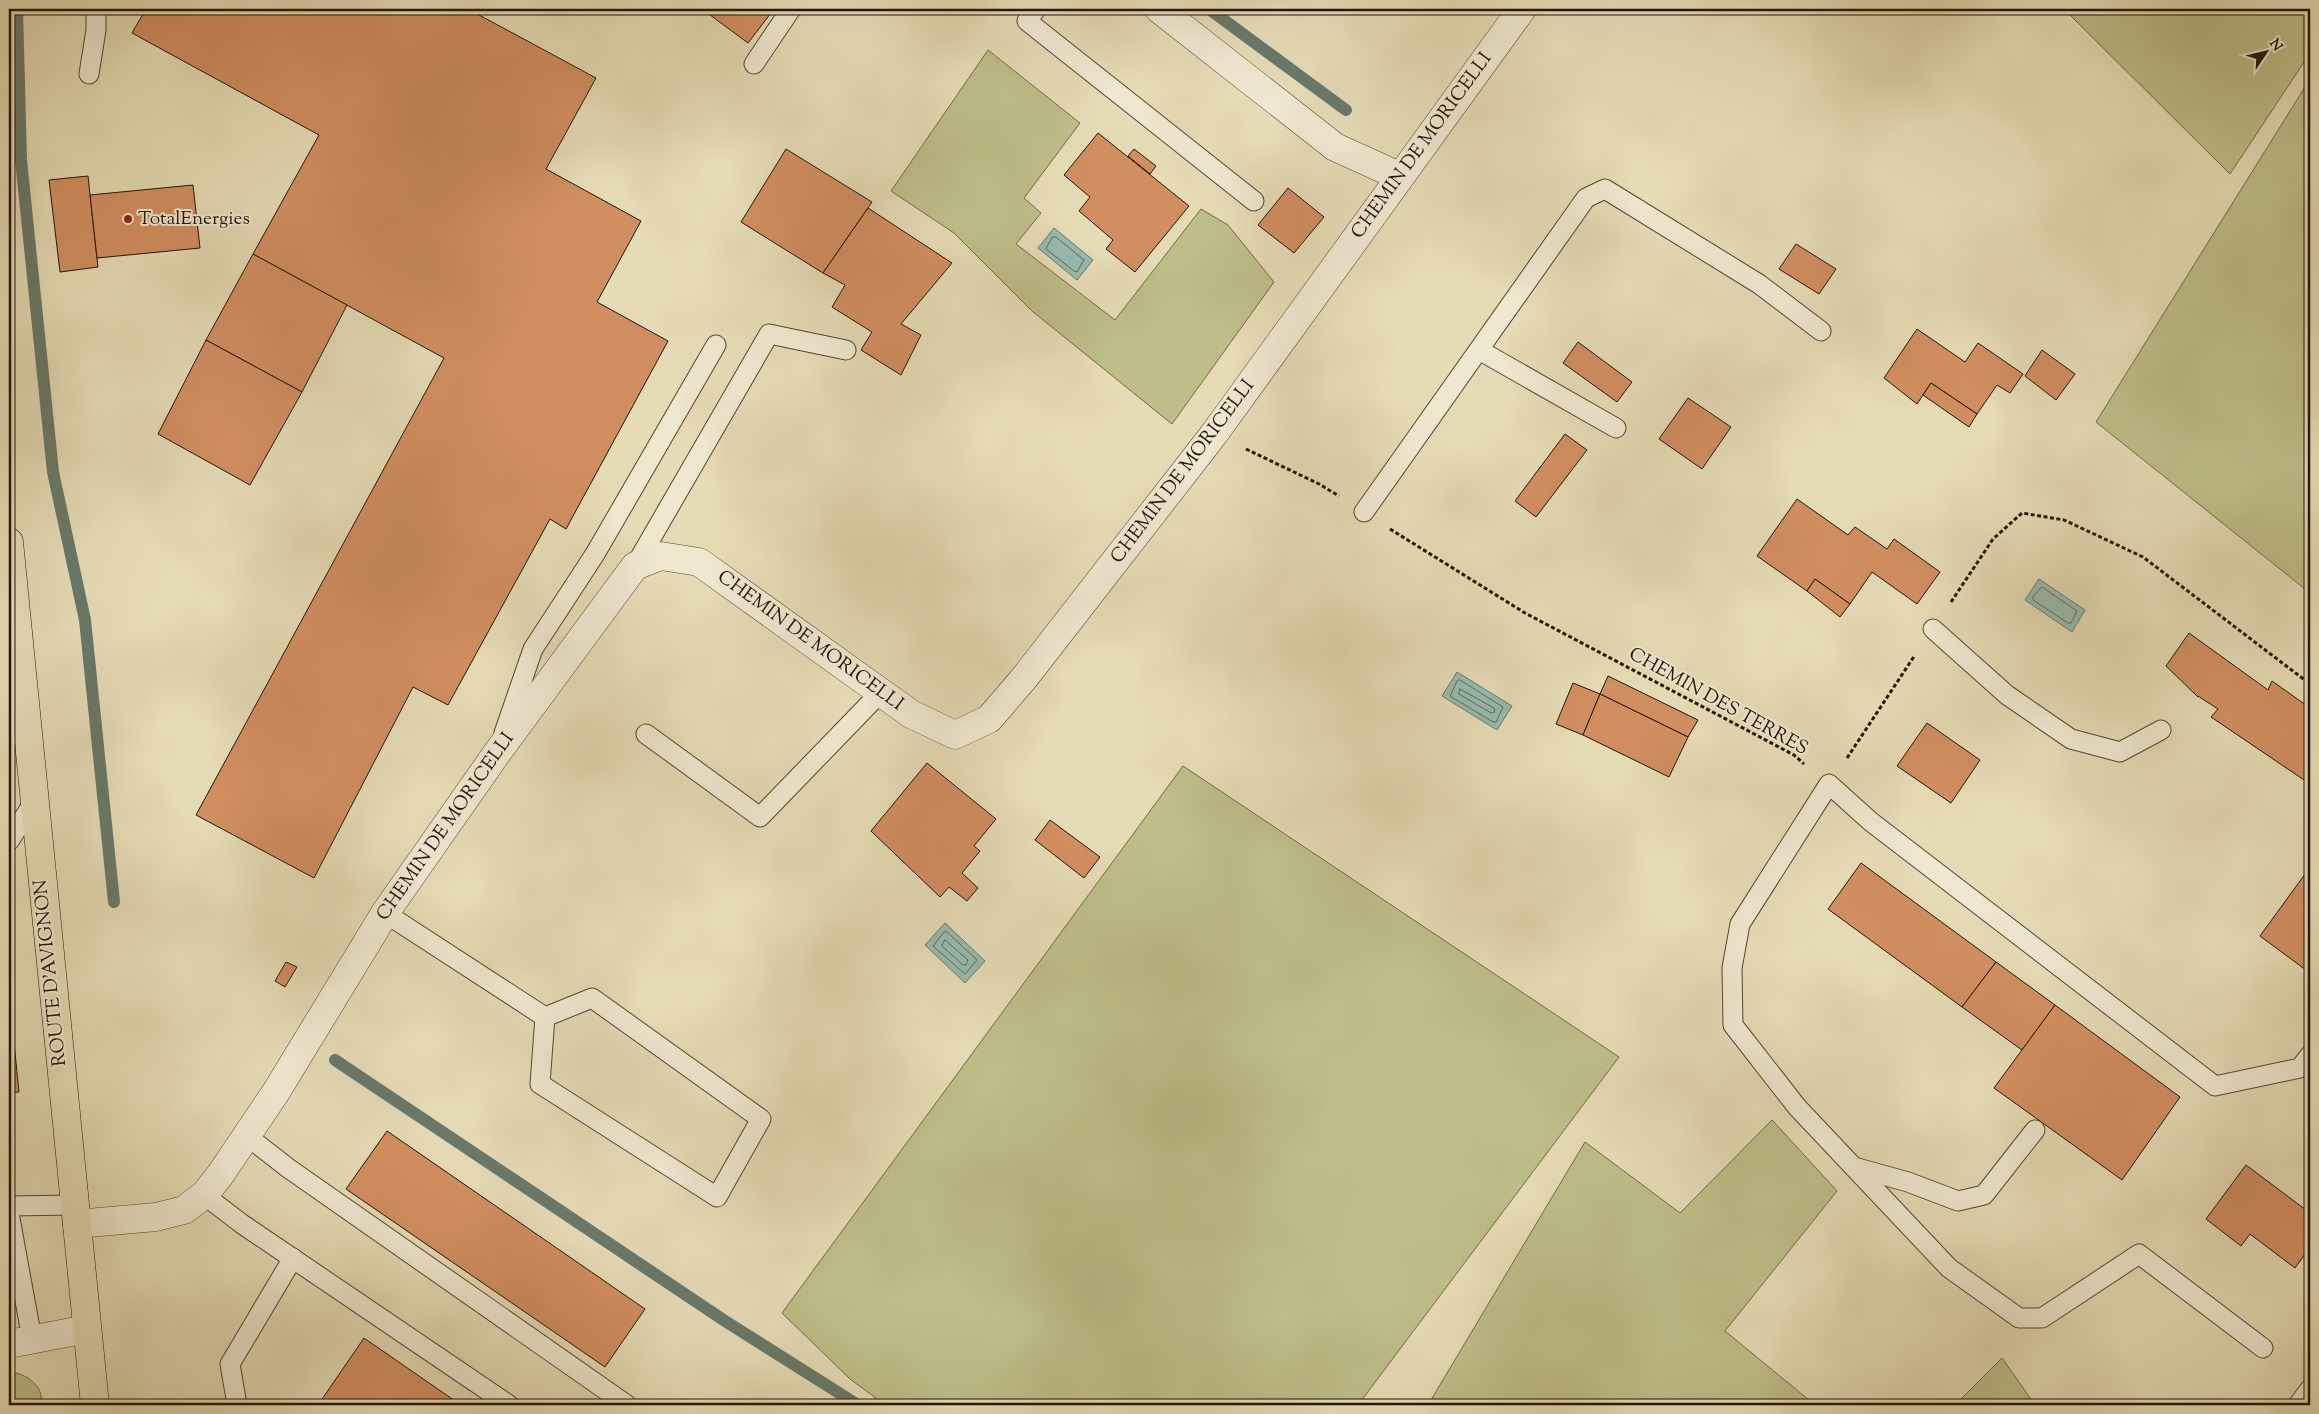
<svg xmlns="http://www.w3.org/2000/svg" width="2319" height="1414" font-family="'Sorts Mill Goudy',serif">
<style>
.green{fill:#bdbe88;stroke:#706a46}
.water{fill:#96bbae;stroke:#68796a}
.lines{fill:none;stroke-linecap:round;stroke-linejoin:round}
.shore{stroke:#5c685a;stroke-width:1}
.stream{stroke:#68796a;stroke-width:12}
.building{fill:#d18e61;stroke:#221505}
.service-casing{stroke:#534631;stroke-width:21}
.minor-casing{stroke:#534631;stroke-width:29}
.primary-casing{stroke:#221505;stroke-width:29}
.path{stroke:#221505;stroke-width:3;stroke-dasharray:4 2.5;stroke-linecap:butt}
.service{stroke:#eee8cf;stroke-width:19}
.minor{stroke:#eee8cf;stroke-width:28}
.primary{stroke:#e5dbb5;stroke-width:28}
.poi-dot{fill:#8f2418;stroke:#eee8cf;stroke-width:2}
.labels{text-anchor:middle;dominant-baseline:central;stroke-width:4;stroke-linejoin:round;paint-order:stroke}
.street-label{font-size:19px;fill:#221505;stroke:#eee8cf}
.poi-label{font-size:19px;fill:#221505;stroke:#eee8cf;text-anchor:start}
</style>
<rect width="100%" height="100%" fill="#e5dbb5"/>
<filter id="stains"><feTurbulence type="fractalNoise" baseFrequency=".004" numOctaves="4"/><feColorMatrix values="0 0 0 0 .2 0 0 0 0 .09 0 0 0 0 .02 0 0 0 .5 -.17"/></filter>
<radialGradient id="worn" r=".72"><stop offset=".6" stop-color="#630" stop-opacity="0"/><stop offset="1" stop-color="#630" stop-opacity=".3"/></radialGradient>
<g class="green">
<path d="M2064,9H2310V53L2230,174Z"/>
<path d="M988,50L1080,123L1024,198L1041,213L1016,244L1115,320L1201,209L1228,225L1274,282L1172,424L1032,311L954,233L891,191Z"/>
<path d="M2310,79V593L2096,422Z"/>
<path d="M1183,766L1619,1057L1358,1405H885L850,1379L782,1313Z"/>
<path d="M1772,1120L1837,1191L1725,1331L1815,1405H1428L1585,1142L1680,1213Z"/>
<path d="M2002,1358L2035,1405H1955Z"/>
<path d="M9,1373C20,1371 36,1381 40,1392C42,1396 41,1401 42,1405H9Z"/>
</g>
<g class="water">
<path d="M1054,228L1093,260L1077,280L1038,248Z"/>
<path d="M2039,579L2085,610L2072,632L2025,600Z"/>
<path d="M1457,672L1512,706L1497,730L1442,696Z"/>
<path d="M945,923L985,961L965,983L925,945Z"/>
</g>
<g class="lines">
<g class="shore">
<path d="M1053,237H1056L1084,260L1077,272L1074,271L1046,249Z"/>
<path d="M2042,587L2077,611L2071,623H2068L2033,600V597Z"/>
<path d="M1460,680L1503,707L1496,722H1493L1450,696L1457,681Z"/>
<path d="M1460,689L1494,708L1495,712L1491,713L1459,694Z"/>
<path d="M947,932L977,960L965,974L933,946L944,932Z"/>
<path d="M945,940L968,960L966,965H963L942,946Z"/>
</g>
<g class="stream">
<path d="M17,9L21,160L53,472L85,620L114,902"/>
<path d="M1209,9L1346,110"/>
<path d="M335,1060L725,1321L858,1405"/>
</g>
</g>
<g class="building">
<path d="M146,9H468L596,78L546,169L641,221L597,302L668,341L566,529L550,519L448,705L413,687L314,878L196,815L444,358L253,254L319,135L132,33Z"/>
<path d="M702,9H774L748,43Z"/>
<path d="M1098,133L1189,206L1135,272L1106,249L1113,240L1079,211L1090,197L1064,175Z"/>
<path d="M786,149L872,202L823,273L741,222Z"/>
<path d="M1134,149L1156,166L1150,174L1128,156Z"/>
<path d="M88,176L98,267L60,272L49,180Z"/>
<path d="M193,185L200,248L97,258L90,195Z"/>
<path d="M1288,188L1324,217L1294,253L1258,225Z"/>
<path d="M868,208L952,263L901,324L921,335L901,375L861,350L872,332L832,307L845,285L823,273Z"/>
<path d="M1796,244L1836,269L1819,294L1779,269Z"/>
<path d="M253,254L347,305L302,392L206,340Z"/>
<path d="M1917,329L1965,362L1978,343L2023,374L2010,393L1997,385L1977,414L1931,383L1917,404L1884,378Z"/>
<path d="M206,340L302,392L250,485L158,434Z"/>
<path d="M1578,342L1632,382L1617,402L1563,363Z"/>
<path d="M2042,350L2075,374L2056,400L2025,376Z"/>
<path d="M1931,383L1977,414L1969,427L1923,395Z"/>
<path d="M1688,398L1731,427L1702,469L1659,439Z"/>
<path d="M1565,434L1587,450L1536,517L1515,501Z"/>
<path d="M1797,499L1848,535L1855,527L1887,549L1894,539L1940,572L1917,604L1872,572L1850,604L1815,579L1807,591L1757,556Z"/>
<path d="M1815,579L1850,604L1840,617L1807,591Z"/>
<path d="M2189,633L2268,690L2272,681L2310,708V784L2211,717L2218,709L2198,696V697L2166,666Z"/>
<path d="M1608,676L1698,720L1688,737L1600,694Z"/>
<path d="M1573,683L1600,694L1583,735L1556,724Z"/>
<path d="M1600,694L1688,737L1669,777L1583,735Z"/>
<path d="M1927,723L1980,760L1951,803L1897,766Z"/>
<path d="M927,763L996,819L974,846L980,851L962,873L978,888L967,901L949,887L940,897L871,831Z"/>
<path d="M1050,820L1100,857L1084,878L1035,840Z"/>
<path d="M1861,863L1996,962L1962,1007L1828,909Z"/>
<path d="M2308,870L2310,872V973L2260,936Z"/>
<path d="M286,962L297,967L285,987L275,981Z"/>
<path d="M1996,962L2055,1005L2022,1050L1962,1007Z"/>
<path d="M2055,1005L2180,1097L2122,1180L1994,1088Z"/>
<path d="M9,1013H11L19,1092L9,1093Z"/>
<path d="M387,1131L645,1309L605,1367L346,1189Z"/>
<path d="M2246,1165L2310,1213V1247L2295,1268L2250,1234L2241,1246L2206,1219Z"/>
<path d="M364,1338L461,1405H318Z"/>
</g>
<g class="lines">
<defs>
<g id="service">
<path d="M1036,9L1027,21L1254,201"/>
<path d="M754,64L791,9"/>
<path d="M89,74L96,30V9"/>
<path d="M1479,350L1616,428"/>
<path d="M1364,512L1586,198L1605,189L1759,284L1821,331"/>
<path d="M635,566L769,334L846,350"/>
<path d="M1933,629L2007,695L2071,739L2120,752L2161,730"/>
<path d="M504,733L533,649L595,554L716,345"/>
<path d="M646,734L760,817L881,692"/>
<path d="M9,841L34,802"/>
<path d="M385,913L545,1017L592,998L761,1119L717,1197L540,1084L545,1017"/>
<path d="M247,1136L288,1168L627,1405"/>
<path d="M1854,1167L1908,1182L1958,1201L1984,1195L2035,1130"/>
<path d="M204,1195L242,1224L509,1405"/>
<path d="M9,1206L75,1205"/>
<path d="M9,1213L32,1339"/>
<path d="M2263,1348L2139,1254L2042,1318H2019L1949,1268L1797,1107L1733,1025L1732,968L1740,924L1829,784L1870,821L2215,1086L2300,1068L2310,1055"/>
<path d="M237,1405L230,1364L293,1258"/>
<path d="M2298,1405L2310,1389"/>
</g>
<g id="minor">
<path d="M1159,9L1335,147L1399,176"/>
<path d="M77,1224L156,1217L184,1210L204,1195L220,1175L276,1092L385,913L497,753L635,566L661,556L699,562L911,714L955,735L989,719L1025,677L1214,434L1522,9"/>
<path d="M9,1344L87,1329"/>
</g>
<path id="primary" d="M9,542L95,1405"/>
</defs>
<use href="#service" class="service-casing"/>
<use href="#minor" class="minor-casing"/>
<use href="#primary" class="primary-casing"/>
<g class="path">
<path d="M1246,449L1319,484L1339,496"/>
<path d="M1390,529L1525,613L1794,755L1804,764"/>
<path d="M1951,602L1993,539L2022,513L2064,520L2143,557L2310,684"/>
<path d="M1847,758L1915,655"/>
</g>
<use href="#service" class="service"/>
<use href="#minor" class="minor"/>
<use href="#primary" class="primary"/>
</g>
<circle class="poi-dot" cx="128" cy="219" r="5"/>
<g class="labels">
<g class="street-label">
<text transform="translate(1422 146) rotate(-54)">CHEMIN DE MORICELLI</text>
<text transform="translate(1183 472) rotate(-53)">CHEMIN DE MORICELLI</text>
<text transform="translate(810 641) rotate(36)">CHEMIN DE MORICELLI</text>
<text transform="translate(1718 702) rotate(29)">CHEMIN DES TERRES</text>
<text transform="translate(446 827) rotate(-55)">CHEMIN DE MORICELLI</text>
<text transform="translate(51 973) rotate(-96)">ROUTE D'AVIGNON</text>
</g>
<g class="poi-label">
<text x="138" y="219">TotalEnergies</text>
</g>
</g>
<rect width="2319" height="1414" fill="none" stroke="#e5dbb5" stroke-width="30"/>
<rect x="10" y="10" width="2299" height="1394" fill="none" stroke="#221505" stroke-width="2.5"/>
<rect x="15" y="15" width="2289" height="1384" fill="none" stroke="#221505"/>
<g transform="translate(2266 52) rotate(55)" stroke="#eee8cf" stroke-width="4" paint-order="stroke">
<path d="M0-4L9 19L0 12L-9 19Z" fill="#221505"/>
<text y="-8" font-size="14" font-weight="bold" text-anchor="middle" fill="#221505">N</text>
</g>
<rect width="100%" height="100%" filter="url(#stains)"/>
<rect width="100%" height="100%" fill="url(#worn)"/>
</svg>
